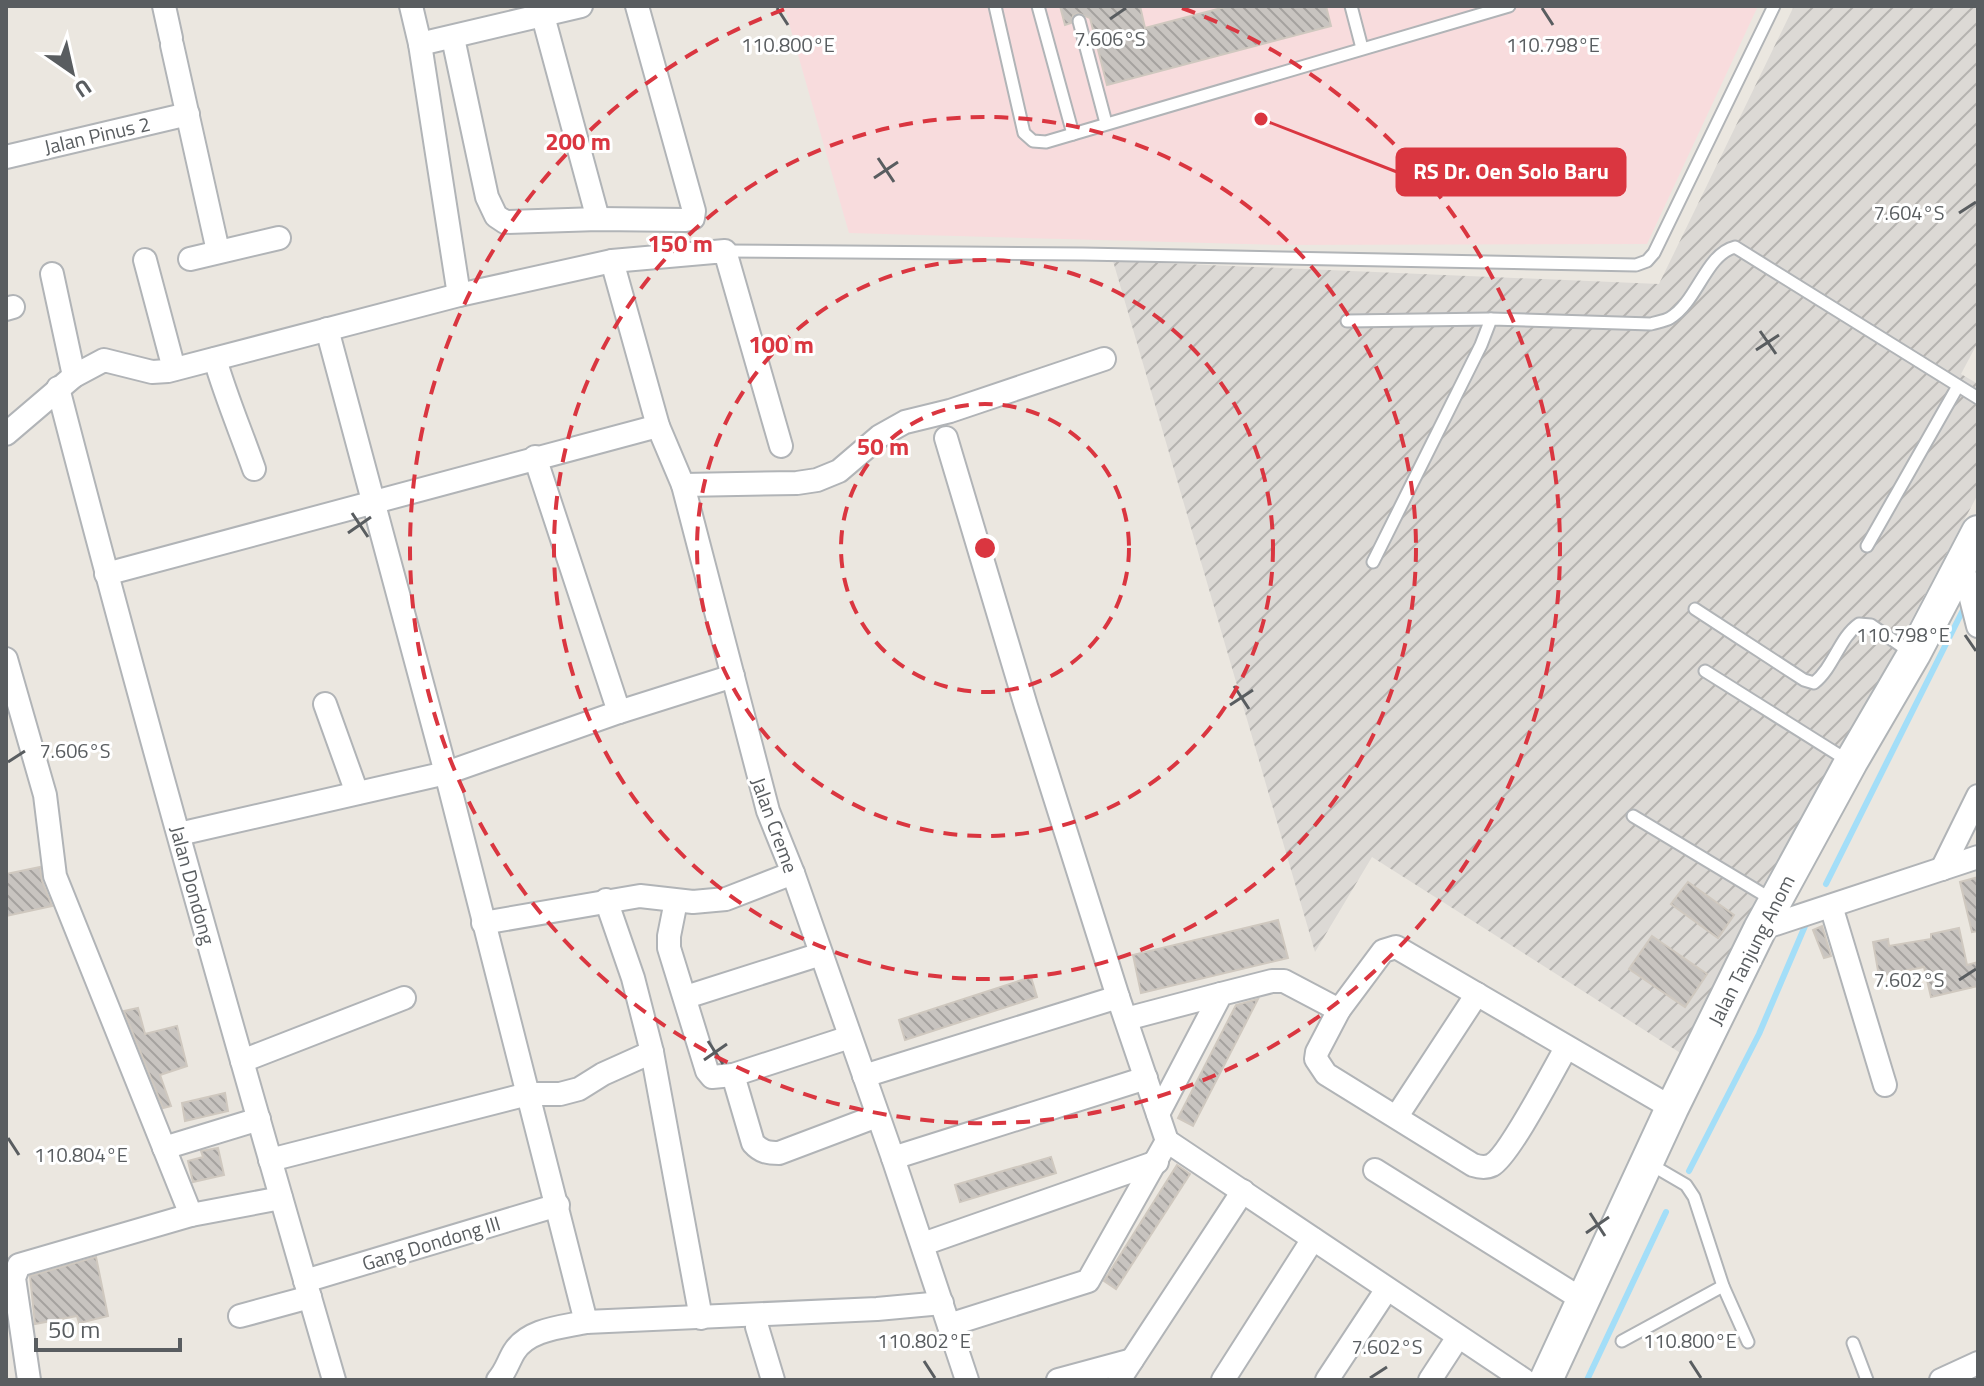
<svg xmlns="http://www.w3.org/2000/svg" width="1984" height="1386" font-family="'Titillium Web',sans-serif">
<style>
.industrial{fill:url(#industrial-furrows)}
.medical{fill:#f8dcdd}
.lines{fill:none;stroke-linecap:round;stroke-linejoin:round}
.stream{stroke:#a3def8;stroke-width:6}
.building{fill:url(#building-back-hatch);stroke:#cfc8bf;stroke-width:2}
.service-casing{stroke:#b1b4b7;stroke-width:15}
.minor-casing{stroke:#b1b4b7;stroke-width:26}
.secondary-casing{stroke:#b0b4b7;stroke-width:36}
.service{stroke:#fff;stroke-width:11}
.minor{stroke:#fff;stroke-width:22}
.secondary{stroke:#fff;stroke-width:32}
.ticks{fill:none;stroke:#595d60;stroke-width:3}
.ring{fill:none;stroke:#da3640;stroke-width:4;stroke-dasharray:14 10}
.labels{text-anchor:middle;dominant-baseline:central;stroke-width:6;stroke-linejoin:round;paint-order:stroke}
.street-label{font-size:20px;fill:#595d60;stroke:#fff}
.ticks-label{font-size:20px;text-anchor:middle;fill:#595d60;stroke:#fff;stroke-width:6;stroke-linejoin:round;paint-order:stroke}
.centre{fill:#da3640;stroke:#fff;stroke-width:4}
.ring-label{font-size:24px;text-anchor:middle;font-weight:bold;fill:#da3640;stroke:#fff;stroke-width:6;stroke-linejoin:round;paint-order:stroke}
.leader{fill:none;stroke:#da3640;stroke-width:3}
.callout-dot{fill:#da3640;stroke:#fff;stroke-width:3}
.callout{fill:#da3640;stroke:#da3640;stroke-width:3}
.callout-label{font-size:22px;text-anchor:middle;font-weight:bold;fill:#fff}
</style>
<defs>
<pattern id="industrial-furrows" width="10" height="10" patternUnits="userSpaceOnUse" patternTransform="scale(2)"><rect width="10" height="10" fill="#dcd9d5"/><path d="M-1 1l2-2M0 10L10 0M9 11l2-2" fill="none" stroke="#b5b3b0"/></pattern>
<pattern id="building-back-hatch" width="6" height="6" patternUnits="userSpaceOnUse" patternTransform="scale(2)"><rect width="6" height="6" fill="#c8c4c0"/><path d="M-1 5l2 2M0 0l6 6M5-1l2 2" fill="none" stroke="#a5a29f"/></pattern>
</defs>
<rect width="100%" height="100%" fill="#ebe7e0"/>
<path class="industrial" d="M1794,6H1978V342L1961,374L1978,384V494L1682,1054L1372,857L1315,952L1113,261L1659,284Z"/>
<path class="medical" d="M784,6H1758L1647,244L1278,245L849,233Z"/>
<g class="lines">
<g class="stream">
<path d="M1826,884L1963,610"/>
<path d="M1689,1171L1759,1034L1808,919"/>
<path d="M1587,1380L1666,1212"/>
</g>
</g>
<g class="building">
<path d="M1060,6H1140L1145,28L1229,6H1326L1331,26L1107,85L1090,18L1078,13L1073,16L1071,23L1065,25Z"/>
<path d="M40,867L42,881L52,906L6,916V874Z"/>
<path d="M1978,877V931L1972,932L1960,882Z"/>
<path d="M1688,882L1734,915L1718,938L1671,904Z"/>
<path d="M1278,920L1288,958L1141,993L1133,955Z"/>
<path d="M1822,926L1831,956L1824,958L1813,930Z"/>
<path d="M1959,928L1967,965L1978,962V986L1931,997L1924,967L1879,976L1873,942L1888,939L1889,946L1931,939V934Z"/>
<path d="M1652,936L1707,974L1685,1007L1629,969Z"/>
<path d="M1031,977L1037,997L905,1040L899,1020Z"/>
<path d="M1258,999L1193,1126L1178,1118L1236,1005Z"/>
<path d="M138,1008L145,1034L177,1026L187,1066L160,1075L171,1106L163,1108L124,1011Z"/>
<path d="M225,1093L228,1111L185,1121L182,1103Z"/>
<path d="M218,1148L224,1175L193,1182L188,1161L203,1157L201,1151Z"/>
<path d="M1051,1157L1056,1173L960,1202L955,1185Z"/>
<path d="M1177,1165L1190,1174L1116,1289L1104,1281Z"/>
<path d="M96,1257L108,1316L79,1323L77,1316L35,1324L30,1276Z"/>
</g>
<g class="lines">
<defs>
<g id="service">
<path d="M995,6L1024,133L1033,141L1046,142L1509,6"/>
<path d="M1038,6L1073,134"/>
<path d="M1351,6L1362,48"/>
<path d="M1079,21L1106,123"/>
<path d="M725,251L1083,254L1636,265L1647,261L1654,253L1774,6"/>
<path d="M1347,321L1491,319"/>
<path d="M1867,546L1958,386"/>
<path d="M1373,562L1481,345L1491,319L1651,324C1657,322 1665,321 1670,318C1697,302 1706,254 1735,247L1978,398"/>
<path d="M1695,609L1804,680L1814,683C1834,667 1839,638 1859,624L1871,625L1913,654"/>
<path d="M1705,671L1850,762"/>
<path d="M1633,816L1771,899"/>
<path d="M1650,1164L1686,1185L1694,1197L1723,1286L1748,1342"/>
<path d="M1622,1341L1723,1286"/>
<path d="M1853,1343L1867,1380"/>
</g>
<g id="minor">
<path d="M164,6L171,38"/>
<path d="M411,6L420,44L459,295"/>
<path d="M543,16L598,219"/>
<path d="M453,38L487,197L496,216L505,222L598,219L686,220L693,218L694,211L637,6"/>
<path d="M420,44L581,6"/>
<path d="M172,45L218,251"/>
<path d="M6,157L188,114"/>
<path d="M190,259L279,238"/>
<path d="M145,260L174,369"/>
<path d="M612,261L658,426L683,485L768,811L793,873L893,1158L967,1380"/>
<path d="M52,274L74,376"/>
<path d="M6,309L13,307"/>
<path d="M327,329L446,773L586,1322"/>
<path d="M215,359C226,397 241,432 254,469"/>
<path d="M58,388C144,721 238,1051 334,1380"/>
<path d="M6,434L74,376L104,360L152,372L168,371L459,295L612,261L725,251L781,446"/>
<path d="M946,438L1026,706L1118,997L1167,1141L1524,1380"/>
<path d="M683,485L797,483L817,480L839,471L880,436L905,422L950,411L1104,359"/>
<path d="M1962,563L1978,626"/>
<path d="M106,574L658,426"/>
<path d="M6,659L45,795L55,876L191,1215"/>
<path d="M325,704L357,793"/>
<path d="M619,712L733,676"/>
<path d="M179,834L446,773L619,712L535,457"/>
<path d="M1942,869L1978,796"/>
<path d="M606,900L633,978L652,1052L701,1318"/>
<path d="M676,901L669,936V948L707,1071L712,1077L733,1075L850,1037"/>
<path d="M1831,906L1885,1085"/>
<path d="M483,923L640,896L693,902L726,899L793,873"/>
<path d="M1760,929L1978,857"/>
<path d="M686,997L821,954"/>
<path d="M1126,1019L1221,994"/>
<path d="M1566,1048C1554,1069 1509,1156 1492,1165C1486,1168 1479,1167 1473,1165L1326,1074L1316,1059L1317,1052L1339,1010L1383,951L1396,947L1672,1108"/>
<path d="M242,1061L404,998"/>
<path d="M733,1075L753,1143C761,1152 768,1153 779,1153L877,1116"/>
<path d="M864,1076L1118,997"/>
<path d="M1158,1114L1221,994L1272,981H1284L1339,1010"/>
<path d="M1397,1116L1477,994"/>
<path d="M164,1148L259,1119"/>
<path d="M893,1158L1146,1078"/>
<path d="M270,1160L528,1094H560L579,1089L603,1074L652,1052"/>
<path d="M1375,1170L1583,1300"/>
<path d="M923,1244L1157,1162"/>
<path d="M305,1281L558,1205"/>
<path d="M240,1316L310,1297"/>
<path d="M949,1325L1088,1281L1167,1141"/>
<path d="M757,1327L773,1380"/>
<path d="M29,1380L14,1278L19,1265L191,1215L281,1198"/>
<path d="M498,1380C506,1371 508,1362 514,1352C528,1329 563,1327 586,1322L877,1309L942,1303"/>
<path d="M1058,1380L1132,1360"/>
<path d="M1119,1380L1243,1191"/>
<path d="M1223,1380L1313,1239"/>
<path d="M1327,1380L1387,1289"/>
<path d="M1430,1380L1458,1337"/>
<path d="M1941,1380L1978,1363"/>
</g>
<path id="secondary" d="M1546,1380L1672,1108L1760,929L1851,762L1914,654L1978,532"/>
</defs>
<use href="#service" class="service-casing"/>
<use href="#minor" class="minor-casing"/>
<use href="#secondary" class="secondary-casing"/>
<use href="#service" class="service"/>
<use href="#minor" class="minor"/>
<use href="#secondary" class="secondary"/>
</g>
<path class="ticks" d="M777,8L788,25M1542,8L1553,25M1110,19L1126,8M878,158L894,182M874,178L898,162M1959,213L1976,202M1760,331L1776,354M1756,350L1779,335M352,513L368,537M348,533L371,517M1965,635L1976,651M1234,686L1249,709M1230,705L1253,690M8,762L25,751M1959,980L1976,969M708,1041L723,1064M704,1060L727,1044M8,1138L19,1155M1590,1213L1605,1236M1586,1233L1609,1217M924,1361L935,1378M1690,1361L1701,1378M1370,1378L1387,1367"/>
<g class="ring">
<circle cx="985" cy="548" r="144"/>
<circle cx="985" cy="548" r="288"/>
<circle cx="985" cy="548" r="431"/>
<path d="M1182 8A575 575 0 1 1 788 8"/>
</g>
<g class="labels">
<g class="street-label">
<text transform="translate(97 135) rotate(-13)">Jalan Pinus 2</text>
<text transform="translate(775 825) rotate(70)">Jalan Creme</text>
<text transform="translate(193 885) rotate(75)">Jalan Dondong</text>
<text transform="translate(1751 950) rotate(-63)">Jalan Tanjung Anom</text>
<text transform="translate(431 1243) rotate(-17)">Gang Dondong III</text>
</g>
</g>
<g class="ticks-label">
<text x="1110" y="46">7.606°S</text>
<text x="788" y="52">110.800°E</text>
<text x="1553" y="52">110.798°E</text>
<text x="1909" y="220">7.604°S</text>
<text x="1903" y="642">110.798°E</text>
<text x="75" y="758">7.606°S</text>
<text x="1909" y="987">7.602°S</text>
<text x="81" y="1162">110.804°E</text>
<text x="924" y="1348">110.802°E</text>
<text x="1690" y="1348">110.800°E</text>
<text x="1387" y="1354">7.602°S</text>
</g>
<circle cx="985" cy="548" r="12" class="centre"/>
<g class="ring-label">
<text x="578" y="150">200 m</text>
<text x="680" y="252">150 m</text>
<text x="781" y="353">100 m</text>
<text x="883" y="455">50 m</text>
</g>
<path class="leader" d="M1261 119L1397 172"/>
<circle class="callout-dot" cx="1261" cy="119" r="8"/>
<rect class="callout" x="1397" y="149" width="228" height="46" rx="8"/>
<g class="callout-label">
<text x="1511" y="179">RS Dr. Oen Solo Baru</text>
</g>
<rect width="1984" height="1386" fill="none" stroke="#595d60" stroke-width="16"/>
<g transform="translate(72 72) rotate(146)" stroke="#ffffff" stroke-width="6" paint-order="stroke">
<path d="M0-6L14 30L0 20L-14 30Z" fill="#595d60"/>
<text y="-12" font-size="22" font-weight="bold" text-anchor="middle" fill="#595d60">U</text>
</g>
<path d="M36 1338v12h144v-12" fill="none" stroke="#595d60" stroke-width="4"/>
<text x="48" y="1338" font-size="24" fill="#595d60" stroke="#ffffff" stroke-width="6" paint-order="stroke">50 m</text>
</svg>
